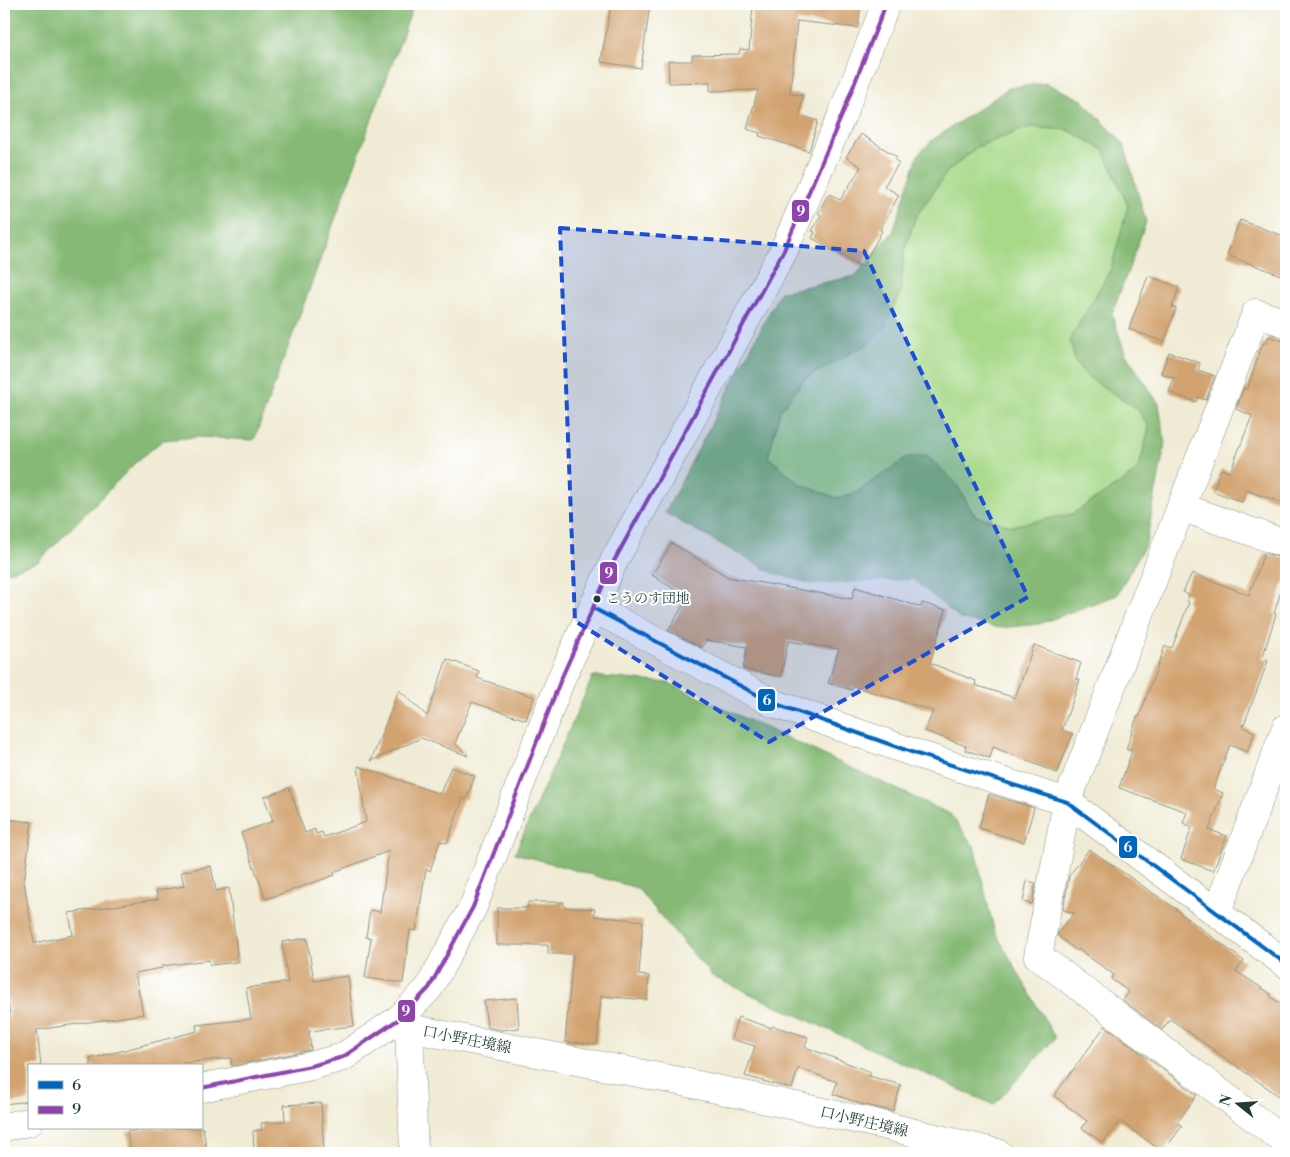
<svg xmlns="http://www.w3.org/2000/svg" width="1290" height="1157" font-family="'Libre Bodoni','Noto Serif JP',serif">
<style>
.green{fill:#a7d989;stroke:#638b5e}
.forest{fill:#85b975;stroke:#527b54;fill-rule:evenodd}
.building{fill:#d2a36f}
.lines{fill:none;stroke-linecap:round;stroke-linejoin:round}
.minor-casing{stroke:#889484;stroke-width:29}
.major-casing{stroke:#889484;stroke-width:29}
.minor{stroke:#fff;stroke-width:28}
.major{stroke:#fff;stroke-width:28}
.bus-1-casing{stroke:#fff;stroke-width:8}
.bus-2-casing{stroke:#fff;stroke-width:8}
.bus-1{stroke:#0065bd;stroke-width:4}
.bus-2{stroke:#8e44ad;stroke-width:4}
.marked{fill:#1d4ed8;fill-opacity:0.2;stroke:#1d4ed8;stroke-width:4;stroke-dasharray:10 6;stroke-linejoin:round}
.bus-dot{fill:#1f3d34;stroke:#fff;stroke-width:2}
.labels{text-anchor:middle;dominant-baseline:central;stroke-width:4;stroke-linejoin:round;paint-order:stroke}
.bus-label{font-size:14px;fill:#1f3d34;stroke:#fff;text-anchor:start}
.street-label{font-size:15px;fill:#1f3d34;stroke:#fff}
.line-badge{stroke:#fff;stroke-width:2}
.badge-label{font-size:14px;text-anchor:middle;font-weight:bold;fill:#fff}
</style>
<rect width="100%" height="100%" fill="#fff"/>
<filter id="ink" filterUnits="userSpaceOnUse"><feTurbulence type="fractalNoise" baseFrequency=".02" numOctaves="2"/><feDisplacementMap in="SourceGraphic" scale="10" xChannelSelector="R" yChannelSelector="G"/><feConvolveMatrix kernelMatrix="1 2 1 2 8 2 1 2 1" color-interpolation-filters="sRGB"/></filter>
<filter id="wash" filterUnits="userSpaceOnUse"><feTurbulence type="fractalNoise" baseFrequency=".0096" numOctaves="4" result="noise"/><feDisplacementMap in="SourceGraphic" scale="20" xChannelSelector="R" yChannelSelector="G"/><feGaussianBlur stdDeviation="1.12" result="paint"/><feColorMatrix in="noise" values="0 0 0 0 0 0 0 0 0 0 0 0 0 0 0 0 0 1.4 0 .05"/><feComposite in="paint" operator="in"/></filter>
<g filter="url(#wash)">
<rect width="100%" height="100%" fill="#f0ebd4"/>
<path class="green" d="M1030,127L1068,130L1104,150L1128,206L1111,269L1070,339L1075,361L1088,377L1138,409L1149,428L1139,468L1124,481L1072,514L1012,526L975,516L955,482L908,457L857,492L837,498L800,484L768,457L780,411L804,379L871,342L901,291L904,253L915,218L947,172L977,147Z"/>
<g class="forest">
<path d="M4,4H414L254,440L199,437L163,440L138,460L38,562L4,573Z"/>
<path d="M1046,83L1082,100L1124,144L1146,222L1112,314L1125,353L1159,404L1165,444L1146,543L1117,595L1039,624L1000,628L960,619L913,579L813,584L773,573L665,513L780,292L855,276L893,232L918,155L931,141L1009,88ZM1030,127L1068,130L1104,150L1128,206L1111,269L1070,339L1075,361L1088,377L1138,409L1149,428L1139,468L1124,481L1072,514L1012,526L975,516L955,482L927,456L908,457L857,492L837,498L800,484L768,457L780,411L804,379L871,342L884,328L901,291L904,253L915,218L947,172L977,147Z"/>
<path d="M593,676L669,683L950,814L974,846L994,930L1055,1038L994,1105L713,977L637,888L515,853Z"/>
</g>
<g id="blocks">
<g class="building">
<path d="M611,4H650L641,68L601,62Z"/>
<path d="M767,4H861L858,28L797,21L790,94L803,95L800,115L818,121L809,151L759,136L760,133L747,129L758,90L710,91V82L669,83L668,61H692V55L739,54L740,49L749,50L753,6L767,7Z"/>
<path d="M861,134L897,157L895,160L899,163L884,186L899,195L880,230L882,231L862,267L812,238L815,232L812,231L821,215L818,213L829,193L840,200L861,167L846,157Z"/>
<path d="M1240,220L1286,237V277L1227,255Z"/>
<path d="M1148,276L1179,287L1172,307L1176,308L1164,342L1129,329Z"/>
<path d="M1269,336L1286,342V504L1246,490L1242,502L1213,491L1221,469L1230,472L1252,416L1236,409L1244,388L1247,389L1263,343H1266Z"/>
<path d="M1169,352L1200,363L1198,370L1215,376L1206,400L1198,397L1196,402L1169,392L1174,378L1161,373Z"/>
<path d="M672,543L728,577L852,599L855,587L921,607L922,603L946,610L930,663L976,681L975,685L1015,698L1034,645L1081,663L1076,679L1080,680L1062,730L1073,734L1057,773L993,747L990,758L965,750L966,746L925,731L933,711L853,686L852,690L828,683L839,649L788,641L781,677L743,669L747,647L706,640L702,648L671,632L668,630L688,598L652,575Z"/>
<path d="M1264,553L1286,559V576L1274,613L1276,614L1262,659L1268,661L1243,727L1255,732L1247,752L1230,745L1213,789L1223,793L1209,830L1227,836L1213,871L1181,859L1192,827L1183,823L1187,812L1119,788L1132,751L1126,749L1137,717H1139L1165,646L1172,648L1189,602L1187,601L1189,595L1183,592L1192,573L1249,595Z"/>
<path d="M447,659L479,671L477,678L534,697L526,720L472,702L455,743L468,756L421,738L371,761L399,690L427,716Z"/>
<path d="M358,766L440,794L451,767L475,776L466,800L463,798L447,843L440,841L430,871L426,869L416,931L410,930L403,983L365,978L371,938L366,937L370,910L380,912L389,851L334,872L335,875L266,899L241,833L273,821L264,797L289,788L305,833L315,829L316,834L322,832L324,837L366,822Z"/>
<path d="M989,794L1034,808L1024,842L979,828Z"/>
<path d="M4,819L32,822L24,882L34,943L73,935L69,913L158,899L156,891L184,886L181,872L211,866L216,891L229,888L238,962L210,965L209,960L162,966V968L135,973L143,1014L37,1030L41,1066H29V1101L4,1104V1017L10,1016L4,972V971L8,970L4,949Z"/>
<path d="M1089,849L1179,911V912L1244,961L1236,971L1271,994L1270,996L1286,1008V1101L1170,1019L1162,1030L1123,1000L1129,992L1111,979L1114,975L1078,949L1077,951L1058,936V933L1074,913L1063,910L1069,876Z"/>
<path d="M1027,881L1036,883L1032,904L1023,902Z"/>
<path d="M528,902H564V907L595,909L594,916L643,921L639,975L649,976L647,1000L601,996L597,1044L565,1042L573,954H548V945H497V908H528Z"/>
<path d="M307,938L314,981L348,976L354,1026L309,1031L311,1050L232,1066L231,1058L183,1063L184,1066H91L90,1059L197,1031L196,1025L251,1019L246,988L288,982L282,942Z"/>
<path d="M517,998L519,1028L501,1030L487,1027L484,1001Z"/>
<path d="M738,1017L772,1028L773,1026L808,1037L805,1047L871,1072L869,1076L901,1085L893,1111L861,1104L833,1094L837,1082L798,1068L792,1089L745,1076L755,1046L731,1039Z"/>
<path d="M1105,1026L1197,1095L1177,1123L1182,1126L1163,1152L1120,1121L1103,1143L1082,1128L1087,1121L1054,1096Z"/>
<path d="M321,1103L324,1153H254L253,1131L262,1130L261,1123L285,1121L284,1105Z"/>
<path d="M149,1128H203L207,1153H131L127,1132Z"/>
</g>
</g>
</g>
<g filter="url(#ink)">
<use href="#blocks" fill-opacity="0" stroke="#889484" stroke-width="1"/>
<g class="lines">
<defs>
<g id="minor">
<path d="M1286,323L1256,313L1067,802L1038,956L1286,1142"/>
<path d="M1181,507L1286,544"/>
<path d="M593,608L773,703L917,754L1067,802L1286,964"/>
<path d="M1217,912L1286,728"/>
<path d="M409,1028L414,1153"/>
<path d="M201,1088L311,1066L343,1057L399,1019"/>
<path d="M4,1127L29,1122"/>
</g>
<path id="major" d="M886,4L842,115L784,250L614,561L561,679L473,907L429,988L399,1019L409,1028L679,1081L874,1123L998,1153"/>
</defs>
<use href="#minor" class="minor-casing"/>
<use href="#major" class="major-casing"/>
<use href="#minor" class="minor"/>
<use href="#major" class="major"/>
<defs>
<path id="bus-1" d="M593,608L773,703L917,754L1067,802L1286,964"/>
<path id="bus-2" d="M201,1088L311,1066L343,1057L399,1019L429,988L473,907L561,679L614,561L784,250L842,115L886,4"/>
</defs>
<use href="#bus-1" class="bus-1-casing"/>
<use href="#bus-2" class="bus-2-casing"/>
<use href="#bus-1" class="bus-1"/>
<use href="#bus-2" class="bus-2"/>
</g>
</g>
<path class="marked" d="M560,228L864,251L1028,597L769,742L575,621Z"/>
<circle class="bus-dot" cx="597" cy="599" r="4.5"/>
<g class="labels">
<g class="bus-label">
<text x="606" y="599">こうのす団地</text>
</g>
<g class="street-label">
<text transform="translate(467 1040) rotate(11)">口小野庄境線</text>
<text transform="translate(864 1122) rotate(13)">口小野庄境線</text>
</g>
</g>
<g class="line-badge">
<rect x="791" y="199" width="19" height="24" rx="5" fill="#8e44ad"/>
<rect x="599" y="561" width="19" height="24" rx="5" fill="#8e44ad"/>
<rect x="757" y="688" width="19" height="24" rx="5" fill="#0065bd"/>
<rect x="1118" y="835" width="20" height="24" rx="5" fill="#0065bd"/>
<rect x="397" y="999" width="19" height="24" rx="5" fill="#8e44ad"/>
</g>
<g class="badge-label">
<text x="801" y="216">9</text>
<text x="609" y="578">9</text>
<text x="767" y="705">6</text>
<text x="1128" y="852">6</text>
<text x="406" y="1016">9</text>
</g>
<rect width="1290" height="1157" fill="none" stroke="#fff" stroke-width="20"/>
<rect x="28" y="1064" width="175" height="65" fill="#ffffff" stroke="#a5b1ae"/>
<rect x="38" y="1081" width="25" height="8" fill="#0065bd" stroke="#a5b1ae"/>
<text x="72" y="1090" font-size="15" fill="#1f3d34">6</text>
<rect x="38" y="1106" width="25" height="8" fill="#8e44ad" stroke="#a5b1ae"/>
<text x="72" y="1114" font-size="15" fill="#1f3d34">9</text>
<g transform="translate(1238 1104) rotate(287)" stroke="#ffffff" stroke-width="4" paint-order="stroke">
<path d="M0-4L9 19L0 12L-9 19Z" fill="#1f3d34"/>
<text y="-8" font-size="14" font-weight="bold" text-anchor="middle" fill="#1f3d34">N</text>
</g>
</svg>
